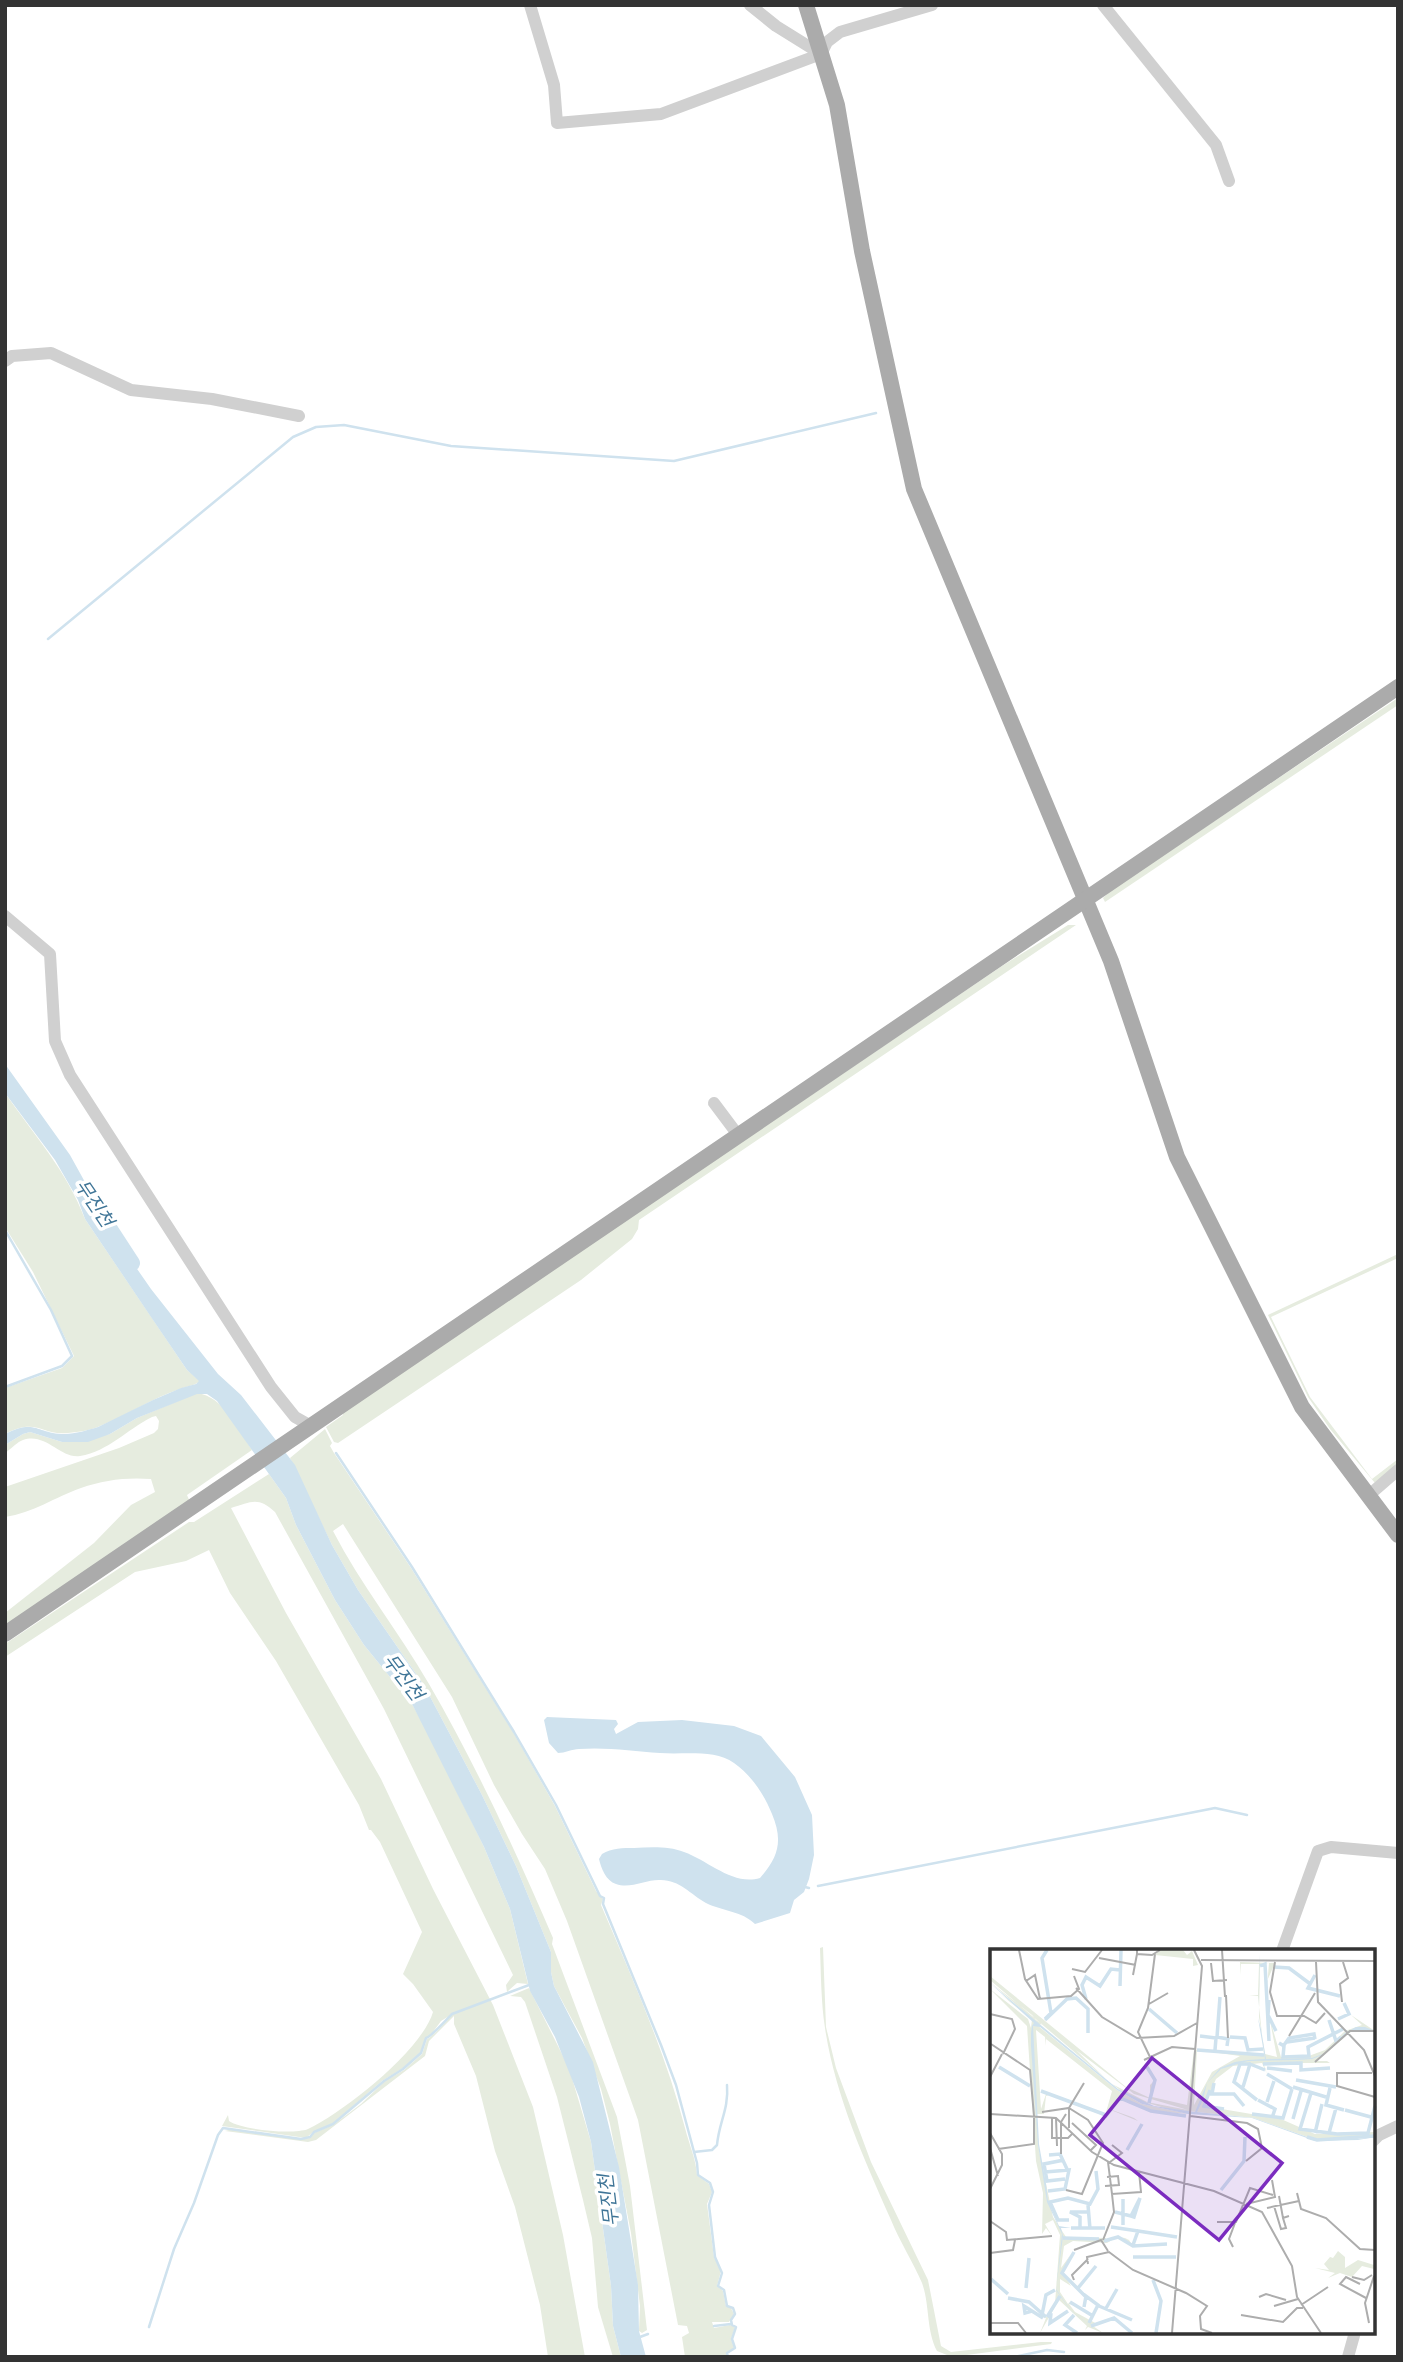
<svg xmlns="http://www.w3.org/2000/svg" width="1403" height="2362" font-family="Overpass,'Noto Sans KR',sans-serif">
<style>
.green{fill:#e6ecdf}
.water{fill:#cfe2ee}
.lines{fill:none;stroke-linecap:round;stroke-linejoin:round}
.stream{stroke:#cfe2ee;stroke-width:2.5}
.river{stroke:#cfe2ee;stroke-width:16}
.minor{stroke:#d0d0d0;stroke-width:12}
.major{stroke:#ababab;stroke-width:16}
.labels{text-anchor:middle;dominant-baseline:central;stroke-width:7;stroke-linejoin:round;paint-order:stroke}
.water-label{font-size:19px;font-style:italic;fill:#3f7597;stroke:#fff}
.inset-river{fill:none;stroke:#cfe2ee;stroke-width:3.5}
.inset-road{fill:none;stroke:#adadad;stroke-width:2}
.view{fill:#7b2cbf;fill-opacity:0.15;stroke:#7b2cbf;stroke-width:3.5}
.inset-edge{fill:none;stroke:#333;stroke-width:3.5}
</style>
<rect width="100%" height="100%" fill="#fff"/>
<g class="green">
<path d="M1398,698V705L1105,902L1103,898L1110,891Z"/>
<path d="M1068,925H1076L639,1220L638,1229L632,1239L581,1280L338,1443L334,1442L326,1427L343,1415L342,1412L1002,966Z"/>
<path d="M5,1093C34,1135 67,1171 85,1219L187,1370L200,1381C194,1386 187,1386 180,1389C152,1398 128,1415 100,1426C91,1430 79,1432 68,1433C41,1436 38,1417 5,1434V1388L62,1368L74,1356L33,1272L5,1227Z"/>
<path d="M1398,1254V1258L1271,1317L1310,1397L1372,1479L1398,1459V1464L1375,1483L1330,1429L1308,1397L1268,1315Z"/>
<path d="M197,1393C223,1396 239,1430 252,1450L187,1495L190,1502L5,1629V1613L94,1543L131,1505L155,1492L151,1479C127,1477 103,1480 81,1488C55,1497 33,1513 5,1517V1487L119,1448L154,1433L158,1429L159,1421L156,1416L152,1417C126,1430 109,1451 80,1456C60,1459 46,1432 23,1440C17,1442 11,1449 5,1453V1445L23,1434L30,1432L62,1442L110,1434L137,1418Z"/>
<path d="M325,1429L332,1443L330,1446L334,1453L411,1568L513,1732L555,1806L596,1891L603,1899L601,1905C632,1978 665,2051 685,2128C689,2144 696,2159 697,2175L709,2184L712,2192L707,2204L714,2257L721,2271L717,2286L723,2291L726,2306L731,2308L734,2314L729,2322H712L714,2328L730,2325L735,2327L731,2339L734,2348L728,2352L727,2357H685L682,2337L689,2333L687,2326L678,2325L638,2120L567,1921L545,1869L522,1834L494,1785L452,1697L343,1524L333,1531C361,1585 399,1632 429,1684C476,1765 516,1852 553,1938L552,1944L617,2117L630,2186L647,2330L642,2333L639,2331L640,2306L631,2233L610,2124L601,2089L582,2038L554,1986L551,1972V1952L516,1866L482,1795L425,1687L358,1590L332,1545L290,1458Z"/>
<path d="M269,1474L286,1498L296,1525L335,1600L364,1645L412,1704L428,1733L484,1847L510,1909L528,1984L517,1983L507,1992L506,1985L513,1975L384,1709L275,1512C258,1496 251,1502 231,1508L286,1613L381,1779L433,1889L493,2005L533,2107L563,2235L585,2357H548L540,2305L515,2207L495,2151L476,2076L454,2024V2016L429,2041L425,2056L316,2140L308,2142L225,2131L233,2129L301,2139L310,2138L314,2133L333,2125L361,2104L385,2081L404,2070L422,2054L427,2039C434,2036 448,2019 454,2013L441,2021L430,2036L426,2038L420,2053L403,2068L382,2081L333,2123L313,2132L306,2138L222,2126L228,2115L229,2121C242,2130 293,2135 308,2129C344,2112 422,2050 433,2012L413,1984L403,1974L422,1932L380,1842L371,1830H369L359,1805L276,1661L230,1593L209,1550L186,1561L135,1572L5,1657V1644L189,1522H194Z"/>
<path d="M823,1947L826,2027L836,2068L871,2162L928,2280L941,2346L951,2352L1041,2342H1052L1051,2344L959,2356L947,2355L937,2351C926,2330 930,2305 922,2283C913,2262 900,2242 891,2220C864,2159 835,2095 825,2028C821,2002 821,1974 820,1948Z"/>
<path d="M529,1988L569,2068L591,2142L611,2286L613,2326L621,2357H613L598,2307L592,2238L583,2200L557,2097L525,2002L521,1997L510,1996Z"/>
</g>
<g class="water">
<path d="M5,1064L70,1155L117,1240L151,1289L218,1374L241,1395L295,1465L332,1545L358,1590L425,1687L482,1795L516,1866L551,1952V1972L554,1986L593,2062L619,2167L638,2285L639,2331L646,2357H621L613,2326L611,2286L591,2142L579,2097L555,2037L530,1991L510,1909L484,1847L412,1704L364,1645L335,1600L296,1525L286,1498L217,1401L207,1394H197L137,1418L110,1434L88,1442H62L30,1432L23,1434L5,1445V1434C36,1418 37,1434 65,1434C75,1434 88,1430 98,1427L153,1400L181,1388L196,1384L199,1381L187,1370L153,1320L85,1219L78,1200L55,1160L5,1093Z"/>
<path d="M547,1717L616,1720L618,1724L614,1729L616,1734L638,1722L682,1720L734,1726L761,1736L795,1777L812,1815L814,1855L809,1879L804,1892L794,1900L790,1913L755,1924C742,1911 722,1911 706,1903C690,1894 679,1879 659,1880C645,1880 630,1889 616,1884C606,1881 601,1868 599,1859L602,1854C612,1848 623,1848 634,1848C651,1847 669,1846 684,1852C709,1861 733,1886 760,1878C779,1857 783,1840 772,1814C764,1794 751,1775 734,1763C714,1749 684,1755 660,1753C634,1751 606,1747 579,1749C572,1749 565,1753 558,1753L549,1743L544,1720Z"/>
</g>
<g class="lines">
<g class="stream">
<path d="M48,639L293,437L316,427L344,425L451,446L674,461L876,413"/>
<path d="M5,1230L51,1310L72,1356L62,1366L5,1387"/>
<path d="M336,1453L412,1567L514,1732L556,1805L600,1896L604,1898L603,1904L661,2045L676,2085L697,2163L698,2175L710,2183L713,2192L709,2205L715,2257L722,2273L718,2286L724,2290L727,2306L733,2308L735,2314L731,2320L732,2325L736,2327L732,2339L735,2348L727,2353L728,2357"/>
<path d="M818,1886L1215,1808L1247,1815"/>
<path d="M805,1887L809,1888"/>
<path d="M694,2152L712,2150L717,2145C719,2122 729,2109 727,2085"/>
<path d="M714,2326L731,2324"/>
<path d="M149,2327L174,2249L194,2203L218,2135L223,2128L301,2139L310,2137L314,2132L333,2124L384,2081L403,2069L421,2053L426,2038C431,2037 447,2019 452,2014L529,1985"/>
<path d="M640,2337L648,2334"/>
<path d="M1014,2357L1047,2350L1064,2352"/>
</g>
<path class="river" d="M104,1220L132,1263"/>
<g class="minor">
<path d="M530,5L554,85L557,123L661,114L821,54L827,42L840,32L932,5"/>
<path d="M750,5L776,26L821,54"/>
<path d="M1103,5L1216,145L1229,181"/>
<path d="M5,361L12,356L51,353L131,390L212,399L299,416"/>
<path d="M5,916L50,954L55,1041L70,1075L271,1387L295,1417L311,1426"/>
<path d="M714,1103L738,1135"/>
<path d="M1368,1496L1398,1470"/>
<path d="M1282,1951L1318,1851L1331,1847L1398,1853"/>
<path d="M1373,2141L1379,2135L1398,2126"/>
<path d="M1348,2357L1355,2332"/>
</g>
<g class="major">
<path d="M806,5L837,105L862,251L914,489L1111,961L1177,1157L1302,1407L1398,1535"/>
<path d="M5,1634L1398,687"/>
</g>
</g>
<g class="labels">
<g class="water-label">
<text transform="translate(93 1204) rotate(56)">무진천</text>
<text transform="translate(402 1678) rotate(53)">무진천</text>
<text transform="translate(610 2200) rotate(-97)">무진천</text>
</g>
</g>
<g transform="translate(990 1949)">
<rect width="385" height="385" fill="#fff"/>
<path d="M170,1H193L197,6L202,2L208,16L203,17V10L165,6ZM250,13L285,14L277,32L278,64L291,108H316L335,101L355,82L372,76L361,66L385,82L363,81L327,112H337L340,114H278L274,116L277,125L272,114L243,117L226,130L214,157L291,170L325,185L385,183V188L326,191L264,169L178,160L151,152L130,141L122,135L157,153L198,161L144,145L86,101L116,130L0,31V27L136,138L160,149V136L165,131L162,148L197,156L204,101L274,105L268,47L259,46H268L269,15H251V26ZM279,14L276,51L287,108L275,105L269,68L270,15ZM207,101L250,107L222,123L204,156ZM0,33L42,66L46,71L52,75L47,76L127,141L152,155L199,165L161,162L130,149L120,161H122L139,167L144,169L148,172L121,161L115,168L83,151L115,167L122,142L56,90V97L55,88L46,81L51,160L56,145H62L56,147L54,165H47L45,148L49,201L63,268L76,288L116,289L117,293L119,291L128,288L135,289L139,291L143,297L127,288L117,294L83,292L74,297L71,319L81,305L72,322L81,337L70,330V343L78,355L80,353L84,356L79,355L85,363L109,376L103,377L113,384L98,378L95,381L97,377L69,351L50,384L56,369L49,366L57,368L65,355L70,286L63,271L55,275L62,287L56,279L52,285L53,244L46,212L37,77L0,40L38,70L41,79L42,70L20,53L10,44L45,72ZM348,302L355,308V319L368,311L384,316V320L372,317L362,328L350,324L338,329L345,324L325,319L339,321L334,315L340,308L332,305L343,309Z" fill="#e6ecdf" fill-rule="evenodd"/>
<path d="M270,5V14L268,69L271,80L276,110L322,109L330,106L334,105L355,84L366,78H375L385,82H360L337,103L335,105L322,110L308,111L258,112L231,120L217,134L213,151L207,163L264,169L326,191L354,189L369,190L375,189L385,188L368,191L325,192L262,169L198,165L152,155L127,141L50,78L43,77L49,195L56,235L58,252L69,277L81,279H71L73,287L66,340L81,362L110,384L80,361L66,341L72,285L57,253L48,196L41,97V84L42,77L44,74L0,34L128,140L164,157L205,163L217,134L230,119L245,113L258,111L275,110L268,69Z" fill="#cfe2ee"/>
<path class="inset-river" d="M270,17L275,15L279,92M284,18L299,19L319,34M325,26L318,39L350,47M130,37L131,1M230,48L227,88L238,90L237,97M96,50L92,36L96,28L110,37L121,20L130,21M279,51L278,66L286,82M159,60L187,84M55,70L61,64L52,9L57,1M348,70L359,65L354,54M55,71L77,50L86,49L98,60V84M339,71L346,92L351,88M210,87L226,89L225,101M240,88L255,89L258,101L273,100M297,93L325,89M289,94L294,97L293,108L319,107L318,98L353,80M294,96L299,89L324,85L325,90M207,101L274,106M261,115H250L244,133L267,151M273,115L311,114V121L340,119M9,118L40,137M157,118L165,131L159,154M277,119L302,122M277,125L302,140M306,131L346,138M224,134L222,145H244L254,157M253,138L260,115L275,121M303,138L336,148M340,139L336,156L354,161M220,141L214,157L234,160M51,142L116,166M321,144L310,180L347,185M268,151L285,160L282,169M277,153L284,132M355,161L381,168M262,165L293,169L302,140M115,168L130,149L161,162L196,167M303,170L311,142M325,184L332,155M339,184L346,159M347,185L378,184L385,157M317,188L327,191L385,187M137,201L152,175M59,206L70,205L77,220M74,211L54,215L57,232L75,230M55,223L79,221L75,240L58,242M231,241L254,212L255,188M98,256L100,280M125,263L141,267L144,268L150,249L141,267M79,271H68L60,253L78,249L100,255L108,240L106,222M133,276V250M121,278L148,282M81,279H115M90,279V268L80,263H98M73,289L109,290M114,292L128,288L143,297L177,295M143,296L148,282L187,288M84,303L72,324L95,347M143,308H186M1,330L18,345M163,331L171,352L166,384M36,339L39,309M88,339L106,317M18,349L39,353L56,368M80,353L103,367M109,357L142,371M94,358L96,347L108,356L99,374M115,361L127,340M42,362L35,364L34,357L53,369M61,364L60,374L78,362M52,366L56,346L65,341M84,366L75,376L87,384M57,368L70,347M101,377L124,369L142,384"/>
<path class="inset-road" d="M29,1L35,30L48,50L81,47L89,40L84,27M147,1V5L162,6L170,1M232,1L235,48M109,9L146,16M211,11L385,12M285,13L280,43L287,67H314L326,74L335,64M326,13L328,53L374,101L385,127M221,14L223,32L237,31M82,20L95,23L112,1M143,26L147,5M36,32L45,26L50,50M86,39L112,68L147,89L184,87L207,74M236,46L238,89M352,53L350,35L358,29L353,13M159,55L178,44M0,65L22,70L25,80L13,105M299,87L325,44M1,95L40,121L44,167V195L8,200M160,108L148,83L158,59L165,5M154,111L182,98L205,100M325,113L360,82H385M382,124H347V137L385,148M0,128L12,105M52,163L79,159V179M0,165L66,169L102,203L124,216L224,242L272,263L302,317L307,348L331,384M200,167L257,174L268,180L272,199L256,212M62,168V189H78L83,184M66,169L67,197M82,174L106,196L101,201M0,184L12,205V216L0,240M0,199L8,227M71,205V173L76,165M118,213L122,245L151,243L149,223M120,213L132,204L122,196M115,237L129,236L128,227L117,228M76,241L92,245L113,194L98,171L79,159L94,134M307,244L311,260L336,269L370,300L385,301M289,247L293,269L299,267M256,255L285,248L282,231M284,257L291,280L296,279L293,269M277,259L309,252M0,272L16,283L17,291L62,287M227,273H246L260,239L283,246M113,291L124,263L122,245M243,298L239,290L245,274M84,301L111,291L118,302M0,304L23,301L25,291M98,315L97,308L119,303L143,321L196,344L217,357L210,367L211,380L222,384M362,328L374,331L382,326M84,331L82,326L98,310M370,335L356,328L350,335L376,349M269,348L276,345L296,351M311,356L338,338M284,357L308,350M251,366L293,373L307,359H313M0,374H28L36,384M379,374L375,354L384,327M182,384L212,17L204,1"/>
<path class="view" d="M162,109L292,214L229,291L100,186Z"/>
<rect width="385" height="385" class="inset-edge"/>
</g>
<rect width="1403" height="2362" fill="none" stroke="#333333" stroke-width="14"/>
</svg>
